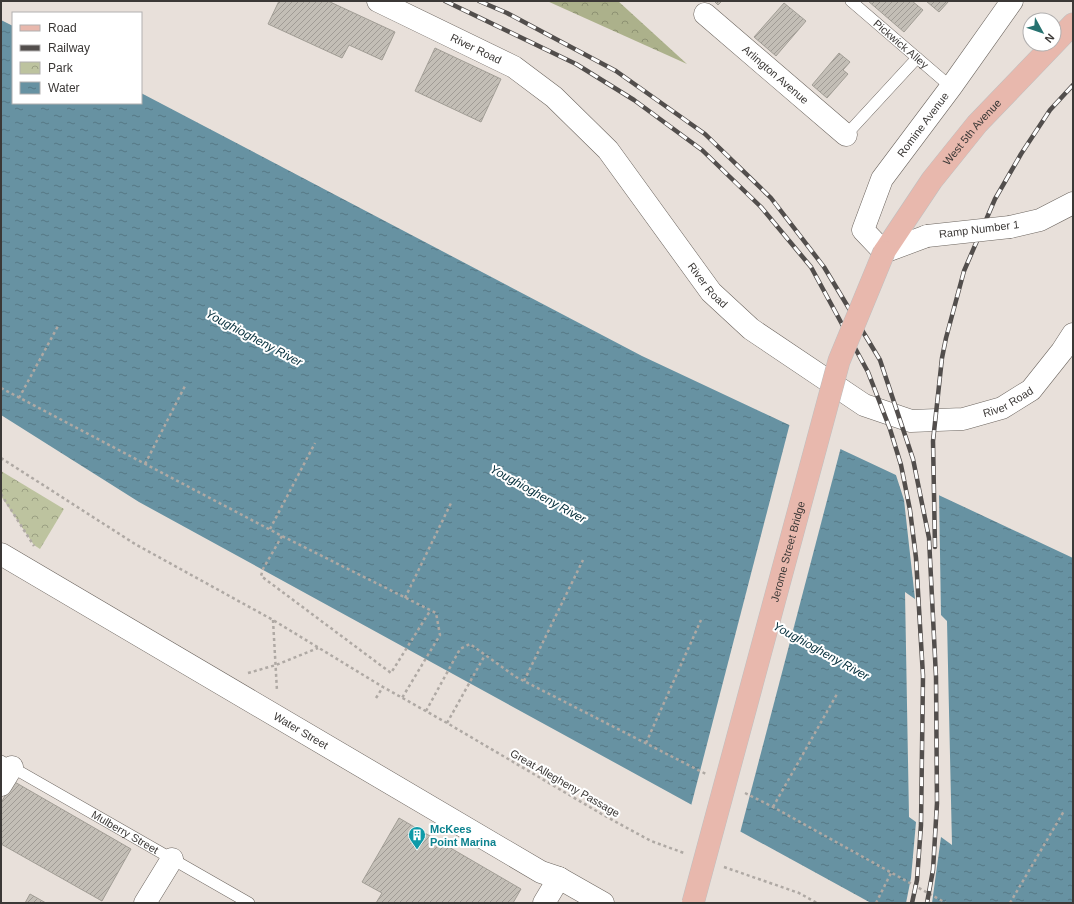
<svg xmlns="http://www.w3.org/2000/svg" width="1074" height="904" font-family="Arial,sans-serif">
<style>
.forest{fill:url(#forest-crowns)}
.park{fill:url(#park-crowns)}
.water{fill:url(#water-ripples)}
.pier{fill:#e8e0da}
.building{fill:url(#building-hatch);stroke:#a29e96}
.lines{fill:none;stroke-linecap:round;stroke-linejoin:round}
.service-casing{stroke:#6c655f;stroke-width:12}
.minor-casing{stroke:#6c655f;stroke-width:23}
.tertiary-casing{stroke:#6c655f;stroke-width:23}
.primary-casing{stroke:#c0bfbf;stroke-width:23}
.path{stroke:#afa9a4;stroke-width:2.5;stroke-dasharray:3 3;stroke-linecap:butt}
.service{stroke:#fff;stroke-width:11}
.minor{stroke:#fff;stroke-width:22}
.tertiary{stroke:#fff;stroke-width:22}
.primary{stroke:#e8b8ad;stroke-width:22}
.rail-casing{stroke:#524e4c;stroke-width:4.5}
.rail{stroke:#fff;stroke-width:3;stroke-dasharray:9;stroke-linecap:butt}
.tertiary-bridge-casing{stroke:#6c655f;stroke-width:23;stroke-linecap:butt}
.primary-bridge-casing{stroke:#c0bfbf;stroke-width:23;stroke-linecap:butt}
.tertiary-bridge{stroke:#fff;stroke-width:22}
.primary-bridge{stroke:#e8b8ad;stroke-width:22}
.labels{text-anchor:middle;dominant-baseline:central;stroke-width:4;stroke-linejoin:round;paint-order:stroke}
.street-label{font-size:11px;fill:#3b3836;stroke:#fff}
.culture-label{font-size:11px;font-weight:bold;fill:#0d838f;stroke:#fff;text-anchor:start}
.water-label{font-size:12px;font-style:italic;fill:#052f3c;stroke:#fff}
</style>
<defs>
<pattern id="forest-crowns" width="20" height="18" patternUnits="userSpaceOnUse"><rect width="20" height="18" fill="#acb18b"/><path d="M2 6a3 3 0 1 1 6 0M12 15a3 3 0 1 1 6 0" fill="none" stroke="#8d9172"/></pattern>
<pattern id="park-crowns" width="20" height="18" patternUnits="userSpaceOnUse"><rect width="20" height="18" fill="#bdc39f"/><path d="M2 6a3 3 0 1 1 6 0M12 15a3 3 0 1 1 6 0" fill="none" stroke="#9b9f82"/></pattern>
<pattern id="water-ripples" width="26" height="14" patternUnits="userSpaceOnUse"><rect width="26" height="14" fill="#6792a2"/><path d="M2 4q2-2 4 0t4 0M15 11q2-2 4 0t4 0" fill="none" stroke="#567885"/></pattern>
<pattern id="building-hatch" width="6" height="6" patternUnits="userSpaceOnUse"><rect width="6" height="6" fill="#c3beb6"/><path d="M-1 1l2-2M0 6l6-6M5 7l2-2" fill="none" stroke="#a09b95"/></pattern>
</defs>
<rect width="100%" height="100%" fill="#e8e0da"/>
<path class="forest" d="M547,1H618L687,64Z"/>
<path class="park" d="M1,471L64,509L40,549L34,545L1,496Z"/>
<path class="water" d="M1,20L13,26V103H141V93L642,356L1073,558V903H871L139,502L1,415Z"/>
<g class="pier">
<path d="M790,423L841,447L740,833L691,806Z"/>
<path d="M895,472L939,492L941,615L947,621L952,845L941,837L932,903H906L911,878L916,822L909,817L905,592L915,599L904,500Z"/>
</g>
<g class="building">
<path d="M279,1H328L395,32L382,60L349,45L342,58L268,24Z"/>
<path d="M714,1H722L718,5Z"/>
<path d="M868,1H912L923,10L904,32Z"/>
<path d="M926,1H949L939,12Z"/>
<path d="M784,3L806,21L776,56L754,37Z"/>
<path d="M435,48L501,79L481,122L415,91Z"/>
<path d="M839,53L850,62L843,70L848,74L827,98L812,85Z"/>
<path d="M13,781L131,849L102,901L1,844V803Z"/>
<path d="M399,818L521,889L513,903H376L382,893L362,882Z"/>
<path d="M30,894L46,903H25Z"/>
</g>
<g class="lines">
<defs>
<g id="service">
<path id="s1" d="M851,1L951,87"/>
<path d="M846,135L917,58"/>
<path id="s2" d="M1,761L249,903"/>
</g>
<g id="minor">
<path id="s3" d="M705,14L846,135"/>
<path id="s4" d="M884,252L863,230L882,179L951,87L1012,1"/>
<path id="s5" d="M1,554L541,872L559,878L603,903"/>
<path d="M1,785L12,767"/>
<path d="M145,903L172,859"/>
<path d="M544,903L559,878"/>
</g>
<g id="tertiary">
<path id="s6" d="M378,1L514,67L554,97L608,150L711,292L751,329L864,405L911,421L963,419L1002,408L1031,390L1062,351L1073,334"/>
<path d="M1010,227L1040,220L1073,203"/>
<path d="M884,252L927,236"/>
</g>
<g id="primary">
<path id="s7" d="M884,252L932,180L977,124L1073,24"/>
</g>
</defs>
<use href="#service" class="service-casing"/>
<use href="#minor" class="minor-casing"/>
<use href="#tertiary" class="tertiary-casing"/>
<use href="#primary" class="primary-casing"/>
<g class="path">
<path d="M1,388L282,536L436,613L440,635L402,698"/>
<path d="M19,398L58,326"/>
<path d="M1,458L135,544L273,620L383,687L447,723L605,816L651,841L684,853"/>
<path d="M145,464L186,384"/>
<path d="M1,494L34,546"/>
<path d="M270,529L315,443"/>
<path d="M282,536L263,569L261,576L391,673L430,611"/>
<path d="M405,598L452,501"/>
<path d="M273,620L277,691"/>
<path d="M248,673L276,665L318,648"/>
<path d="M524,681L583,560"/>
<path d="M376,698L383,687"/>
<path d="M426,711L460,649L470,644L516,677L706,774"/>
<path d="M447,723L485,655"/>
<path d="M646,743L701,620"/>
<path d="M745,793L773,807L946,903"/>
<path d="M773,807L837,694"/>
<path d="M724,867L799,893L817,903"/>
<path d="M876,903L891,873"/>
<path d="M1010,903L1064,811"/>
</g>
<use href="#service" class="service"/>
<use href="#minor" class="minor"/>
<use href="#tertiary" class="tertiary"/>
<use href="#primary" class="primary"/>
<defs>
<g id="rail">
<path d="M445,1L576,64L634,100L702,150L761,207L811,267L868,372L890,429L901,465L910,510L916,558L923,676L921,825L917,880L912,903"/>
<path d="M479,1L507,13L616,71L705,134L771,198L824,267L880,360L913,459L929,538L936,677L937,803L933,870L927,903"/>
<path d="M935,547L933,441L942,358L946,338L964,271L995,199L1021,154L1050,110L1073,85"/>
</g>
</defs>
<use href="#rail" class="rail-casing"/>
<use href="#rail" class="rail"/>
<defs>
<path id="tertiary-bridge" d="M927,236L1010,227"/>
<g id="primary-bridge">
<path id="s8" d="M693,903L839,361L884,252"/>
</g>
</defs>
<use href="#tertiary-bridge" class="tertiary-bridge-casing"/>
<use href="#primary-bridge" class="primary-bridge-casing"/>
<use href="#tertiary-bridge" class="tertiary-bridge"/>
<use href="#primary-bridge" class="primary-bridge"/>
</g>
<defs>
<symbol id="building-pin" viewBox="-11 -11 22 30"><path d="M0 17L-7.5 6A9.5 9.5 0 1 1 7.5 6Z" fill="#0f9aa8" stroke="#fff"/><path d="M-4-6H4V6H1V3H-1V6H-4ZM-2.5-4.3h1.7v1.8h-1.7ZM.8-4.3h1.7v1.8H.8ZM-2.5-1h1.7V.8h-1.7ZM.8-1h1.7V.8H.8Z" fill="#fff"/></symbol>
</defs>
<g fill-rule="evenodd">
<use href="#building-pin" x="407" y="825" width="20" height="27"/>
</g>
<g class="labels">
<g class="street-label">
<text stroke="none"><textPath href="#s1" startOffset="66">Pickwick Alley</textPath></text>
<text stroke="none"><textPath href="#s6" startOffset="109">River Road</textPath></text>
<text stroke="none"><textPath href="#s3" startOffset="93">Arlington Avenue</textPath></text>
<text stroke="none"><textPath href="#s4" startOffset="153">Romine Avenue</textPath></text>
<text stroke="none"><textPath href="#s7" startOffset="149">West 5th Avenue</textPath></text>
<text transform="translate(979 229) rotate(-7)">Ramp Number 1</text>
<text stroke="none"><textPath href="#s6" startOffset="445">River Road</textPath></text>
<text stroke="none"><textPath href="#s6" startOffset="793">River Road</textPath></text>
<text stroke="none"><textPath href="#s8" startOffset="364">Jerome Street Bridge</textPath></text>
<text stroke="none"><textPath href="#s5" startOffset="348">Water Street</textPath></text>
<text transform="translate(565 783) rotate(30)">Great Allegheny Passage</text>
<text stroke="none"><textPath href="#s2" startOffset="143">Mulberry Street</textPath></text>
</g>
<g class="culture-label">
<text x="430" y="829">McKees<tspan x="430" dy="13">Point Marina</tspan></text>
</g>
<g class="water-label">
<text transform="translate(254 338) rotate(28)">Youghiogheny River</text>
<text transform="translate(538 494) rotate(29)">Youghiogheny River</text>
<text transform="translate(821 651) rotate(29)">Youghiogheny River</text>
</g>
</g>
<rect width="1074" height="904" fill="none" stroke="#3b3836" stroke-width="4"/>
<rect x="12" y="12" width="130" height="92" fill="#ffffff" stroke="#b1afaf"/>
<rect x="20" y="25" width="20" height="6" fill="#e8b8ad" stroke="#b1afaf"/>
<text x="48" y="32" font-size="12" fill="#3b3836">Road</text>
<rect x="20" y="45" width="20" height="6" fill="#524e4c" stroke="#b1afaf"/>
<text x="48" y="52" font-size="12" fill="#3b3836">Railway</text>
<rect x="20" y="62" width="20" height="12" fill="url(#park-crowns)" stroke="#b1afaf"/>
<text x="48" y="72" font-size="12" fill="#3b3836">Park</text>
<rect x="20" y="82" width="20" height="12" fill="url(#water-ripples)" stroke="#b1afaf"/>
<text x="48" y="92" font-size="12" fill="#3b3836">Water</text>
<g transform="translate(1042 32) rotate(130)"><circle r="19" fill="#ffffff" stroke="#b1afaf"/>
<path d="M0-3L7 15L0 10L-7 15Z" fill="#277270"/>
<text y="-6" font-size="11" font-weight="bold" text-anchor="middle" fill="#3b3836">N</text>
</g>
</svg>
